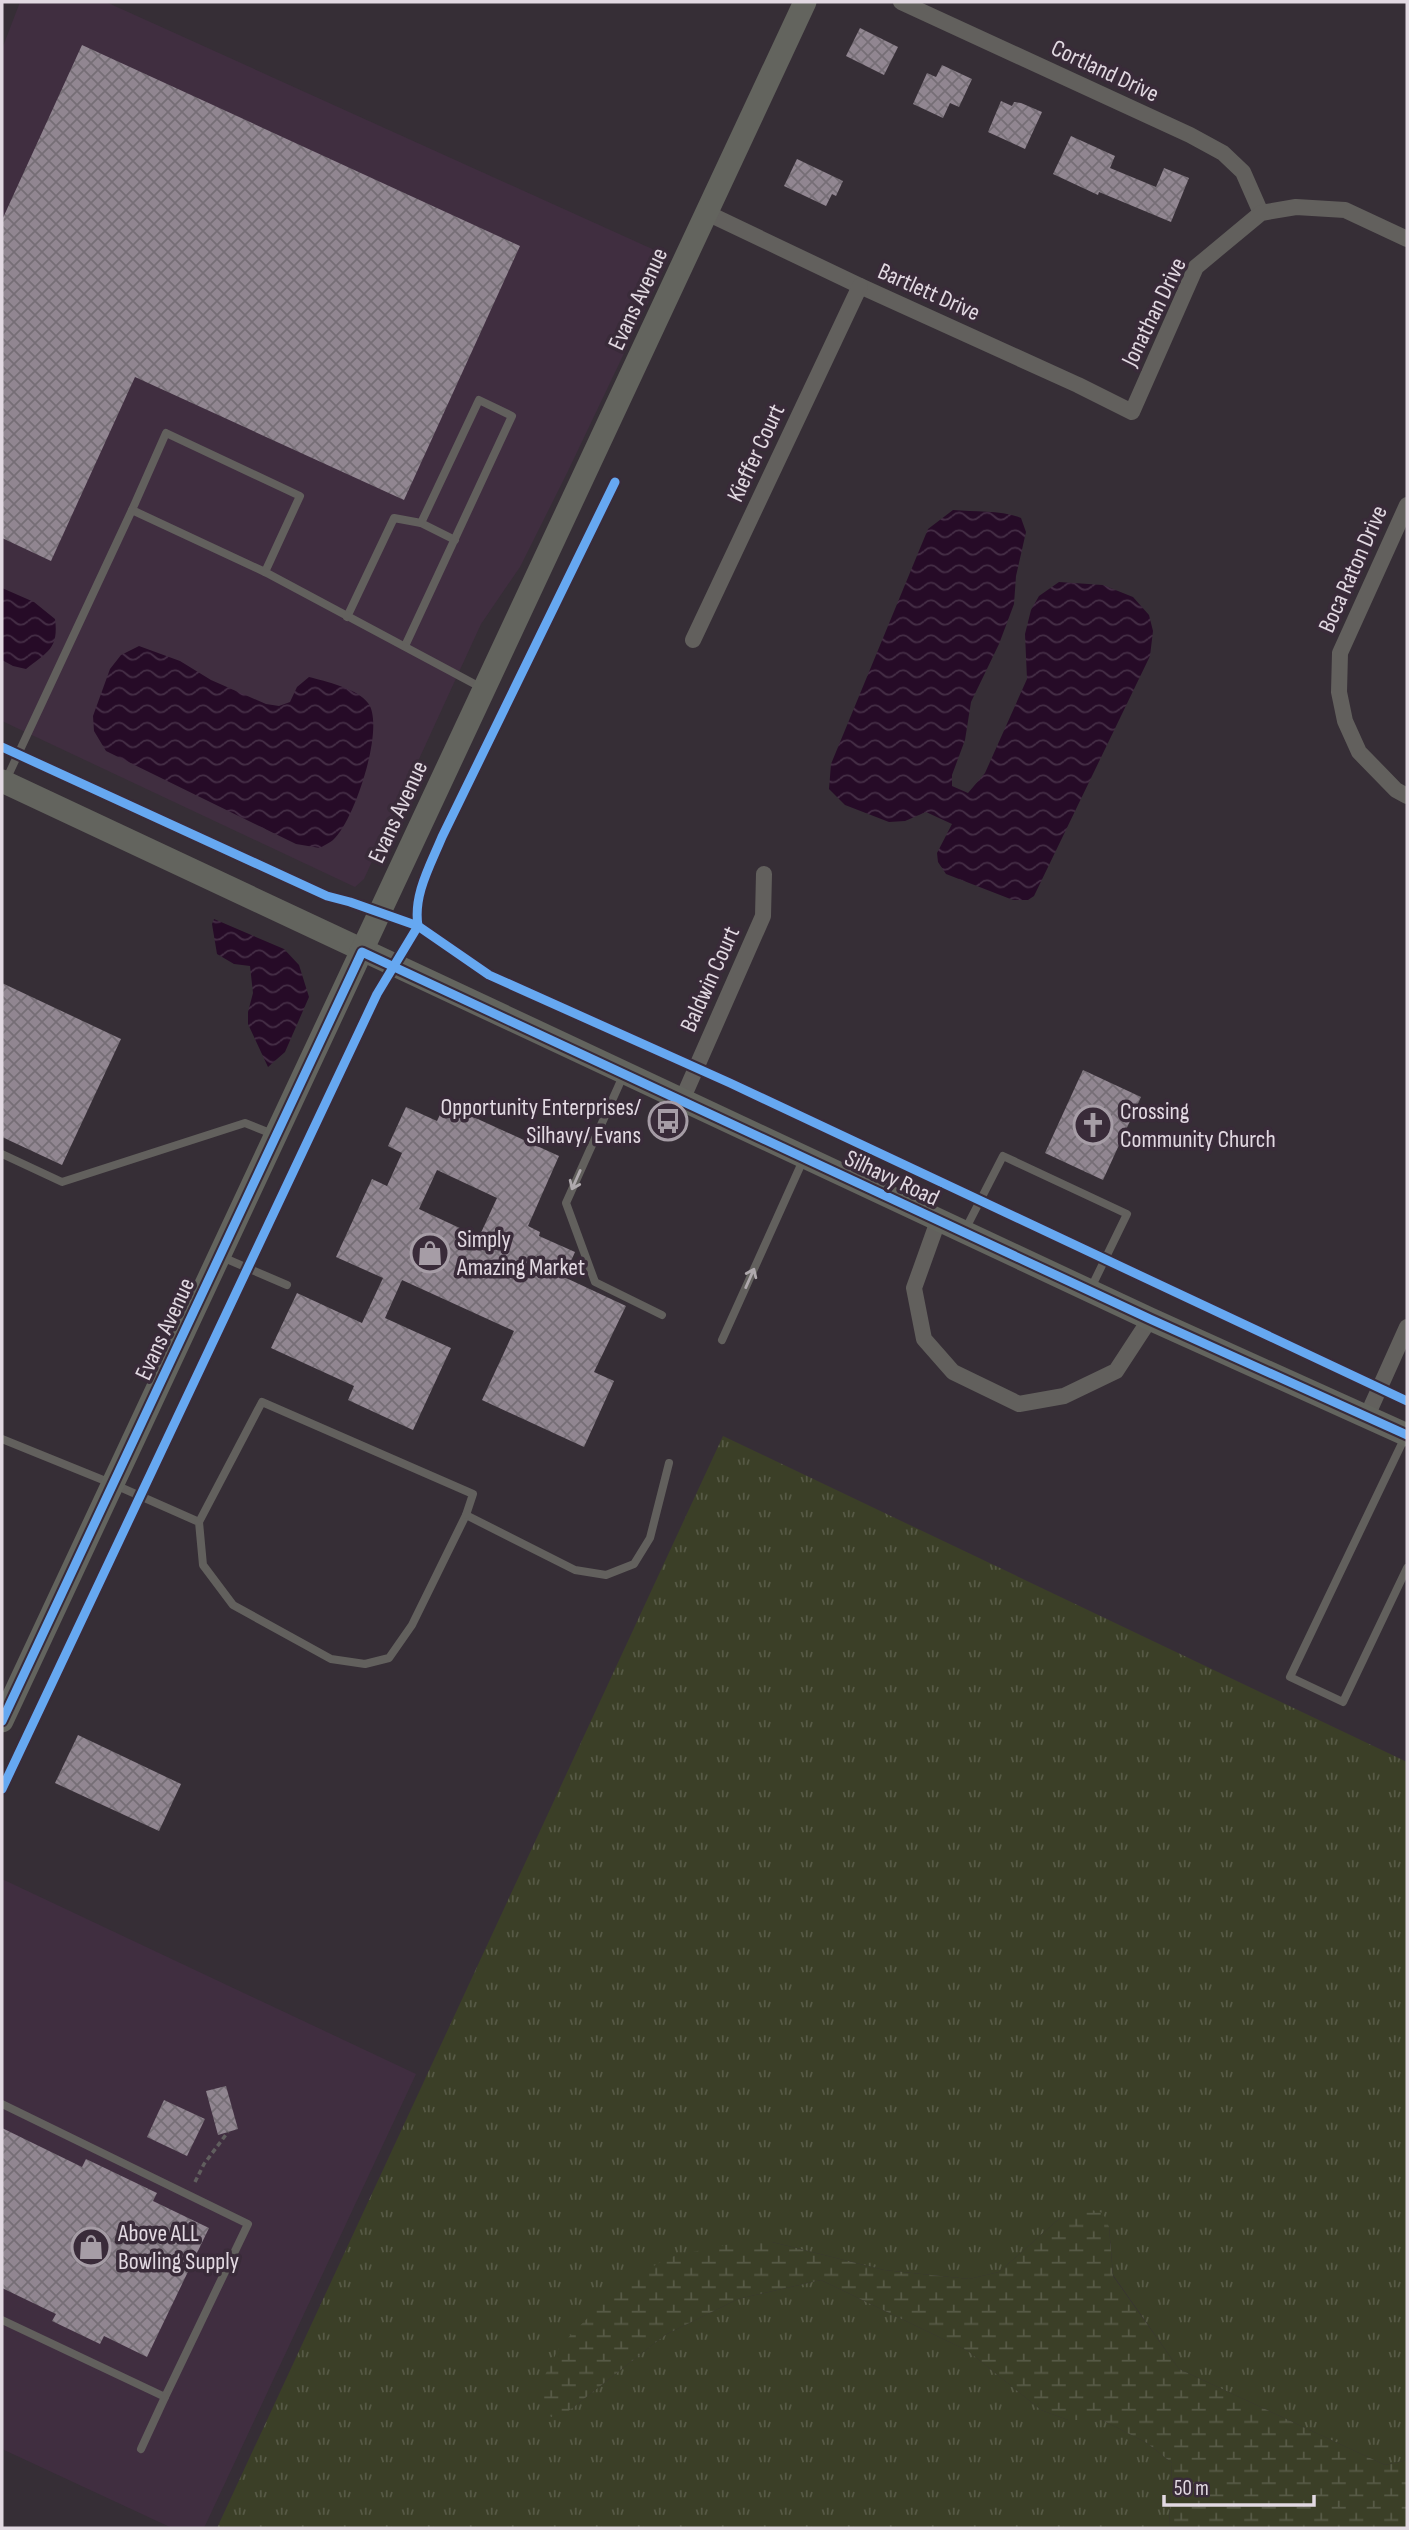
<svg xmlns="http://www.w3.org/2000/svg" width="1409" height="2530" font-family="'Sofia Sans Condensed',sans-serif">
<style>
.built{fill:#402e40}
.grass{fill:url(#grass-tufts)}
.wetland{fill:url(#wetland-marsh)}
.water{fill:url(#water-waves)}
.building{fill:url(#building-cross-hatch);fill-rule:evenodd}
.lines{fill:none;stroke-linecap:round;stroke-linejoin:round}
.path{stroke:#605e5e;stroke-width:3.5;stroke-dasharray:5 3.5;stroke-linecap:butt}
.lane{stroke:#62605d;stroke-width:8}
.street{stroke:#62605d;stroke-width:16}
.secondary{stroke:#63645e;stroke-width:23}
.cycleway-casing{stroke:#392b39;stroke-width:13}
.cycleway{stroke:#66a8f1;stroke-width:9}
.oneway{stroke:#afa9ad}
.labels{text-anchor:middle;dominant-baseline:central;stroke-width:7;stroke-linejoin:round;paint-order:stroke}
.street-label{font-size:24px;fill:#e2d9e2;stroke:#392b39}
.poi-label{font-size:24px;fill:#e2d9e2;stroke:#392b39;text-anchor:start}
</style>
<defs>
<pattern id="grass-tufts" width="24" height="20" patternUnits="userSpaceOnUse" patternTransform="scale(1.75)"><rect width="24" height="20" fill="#3b3f27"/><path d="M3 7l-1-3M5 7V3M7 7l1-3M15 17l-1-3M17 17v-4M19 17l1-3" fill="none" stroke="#575a46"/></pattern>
<pattern id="wetland-marsh" width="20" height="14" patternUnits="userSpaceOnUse" patternTransform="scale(1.75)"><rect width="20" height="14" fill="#3b3f27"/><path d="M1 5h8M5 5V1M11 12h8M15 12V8" fill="none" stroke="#575a46"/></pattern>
<pattern id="water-waves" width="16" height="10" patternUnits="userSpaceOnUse" patternTransform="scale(1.75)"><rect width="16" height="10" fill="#260b27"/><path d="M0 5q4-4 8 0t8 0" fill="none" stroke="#452e46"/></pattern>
<pattern id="building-cross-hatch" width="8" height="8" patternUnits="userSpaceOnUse" patternTransform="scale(1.75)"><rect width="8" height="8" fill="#918691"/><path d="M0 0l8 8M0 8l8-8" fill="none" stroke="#766e76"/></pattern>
</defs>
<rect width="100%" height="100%" fill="#362e36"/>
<g class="built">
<path d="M20,2H106L670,257L567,473L520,567L481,624L364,879L355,887L2,721V49Z"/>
<path d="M2,1879L416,2074L204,2528H172L2,2449Z"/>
</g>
<path class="grass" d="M723,1436L1407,1762V2460L1385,2465L1179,2369L1113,2275L1109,2227L1060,2218L999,2272L969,2279L884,2270L772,2242L566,2413L665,2335L738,2299L821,2280L968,2351L1041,2410L1068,2420H1102L1147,2443L1172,2463L1169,2528H217Z"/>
<path class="wetland" d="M1088,2209L1103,2213L1109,2227L1113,2276L1179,2369L1385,2465L1407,2460V2528H1169L1172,2463L1147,2443L1102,2420H1068L1041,2410L968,2351L821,2280L738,2299L665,2335L566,2413L551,2417L542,2407L545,2375L560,2346L624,2281L671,2257L724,2245L772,2242L884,2270L969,2279L999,2272L1060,2218Z"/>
<g class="water">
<path d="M953,510C975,512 1003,510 1021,518L1026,532L1016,576L1014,604L999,644L971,702L965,740L952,775V786L968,793L985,773L1027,679L1025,634L1031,610L1039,596L1059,582L1103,585L1133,597L1149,615L1153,631L1150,656L1034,896L1028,900H1013L946,874L938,862L937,853L952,824L926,812L905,821L889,822L845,805L829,789L831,764L928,529Z"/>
<path d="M2,588L34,602L55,619C59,649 47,652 26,669L13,666L2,660Z"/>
<path d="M139,646L180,661L211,680L266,704L279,706L290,702L297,687L309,677C325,681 358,689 368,703C386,726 354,822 333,840C330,843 324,845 320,848L296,844L106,751L94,731L93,716L110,669L121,655Z"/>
<path d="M214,919L284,949L299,965L309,997L285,1052L268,1067L248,1024V1012L253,993L250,966L234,964L217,954L212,924Z"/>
</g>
<g class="building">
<path d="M860,28L898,47L884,75L846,56Z"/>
<path d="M82,45L520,246L404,500L135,377L51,561L2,538V220Z"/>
<path d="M942,65L972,79L959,107L950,103L943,118L913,104L927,73L936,77Z"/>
<path d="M1001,101L1012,106L1014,102L1021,103L1042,112L1025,149L988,132Z"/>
<path d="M1071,136L1115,156L1110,168L1156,187L1164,168L1189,178L1171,222L1099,192L1098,195L1053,174Z"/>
<path d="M797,159L843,181L836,196L832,194L826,206L784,186Z"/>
<path d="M2,983L121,1039L62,1165L2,1137Z"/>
<path d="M1083,1070L1141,1097L1103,1180L1045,1153Z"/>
<path d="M445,1104L559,1156L528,1226L540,1232L539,1236L575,1252L564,1277L626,1306L594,1372L614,1381L584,1447L482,1400L514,1331L402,1280L385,1318L451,1348L413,1430L348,1400L354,1386L271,1348L297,1293L362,1323L383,1278L336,1257L372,1179L387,1186L402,1153L388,1146L406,1107L437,1121ZM437,1170L497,1198L479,1237L419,1209Z"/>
<path d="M78,1735L181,1784L159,1831L55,1783Z"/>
<path d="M226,2086L238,2129L218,2135L206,2091Z"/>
<path d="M164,2100L205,2119L187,2156L147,2137Z"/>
<path d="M2,2128L82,2167L86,2159L157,2193L153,2201L209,2228L147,2357L104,2336L100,2344L52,2321L56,2314L2,2288Z"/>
</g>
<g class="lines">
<path class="path" d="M195,2182L204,2164L228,2132"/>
<g class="lane">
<path d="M132,510L166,433L300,496L265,572"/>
<path d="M421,523L455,540"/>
<path d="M347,617L394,518L421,523L479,400L512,416L405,646"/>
<path d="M6,780L132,510L265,572L482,688"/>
<path d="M623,1076L566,1203L595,1282L662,1315"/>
<path d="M2,1154L62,1182L245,1123L275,1135"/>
<path d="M965,1230L1003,1156L1127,1214L1091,1288"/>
<path d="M222,1257L287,1285"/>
<path d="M722,1340L804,1158"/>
<path d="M1405,1437L1290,1677L1343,1702L1407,1568"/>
<path d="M2,1439L113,1484L199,1522L203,1565L233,1605L331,1659L365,1664L389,1658L412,1625L466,1515L575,1570L606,1575L634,1564L650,1538L669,1463"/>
<path d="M199,1522L262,1402L473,1494L466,1515"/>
<path d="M2,2104L248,2224L165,2397L2,2320"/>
<path d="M141,2449L165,2397"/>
</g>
<g class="street">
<path d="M901,2L1190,135L1223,153L1243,172L1261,213"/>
<path d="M707,213L860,286L1078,385L1132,412L1196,267L1261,213L1296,207L1345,210L1407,239"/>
<path d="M1407,505L1340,653L1339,692L1345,721L1359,752L1396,790L1407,796"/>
<path d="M693,640L860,286"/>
<path d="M682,1100L763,916L764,874"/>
<path d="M938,1221L914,1288L924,1339L953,1372L1019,1404L1064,1396L1116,1371L1150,1319"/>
<path d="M1367,1416L1407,1327"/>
</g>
<g class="secondary">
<path d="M2,781L1150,1319L1407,1435"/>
<path d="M2,1721L805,2"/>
</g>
<defs>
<g id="cycleway">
<path d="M2,747L327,896L350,902L418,926L489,975L730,1083L1407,1401"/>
<path d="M2,1721L362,952L1150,1319L1407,1435"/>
<path d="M2,1789L377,994L418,926C413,895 430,866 442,837L615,482"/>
</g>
</defs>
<use href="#cycleway" class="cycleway-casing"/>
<use href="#cycleway" class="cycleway"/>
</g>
<defs><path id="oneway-shaft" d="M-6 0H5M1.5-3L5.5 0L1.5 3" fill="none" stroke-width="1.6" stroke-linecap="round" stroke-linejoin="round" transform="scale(1.75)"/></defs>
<g class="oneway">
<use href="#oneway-shaft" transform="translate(576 1180) rotate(114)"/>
<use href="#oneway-shaft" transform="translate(750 1278) rotate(-66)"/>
</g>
<defs>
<symbol id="bus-ring" viewBox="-11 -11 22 22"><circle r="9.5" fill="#392b39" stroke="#a69da6" stroke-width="1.5"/><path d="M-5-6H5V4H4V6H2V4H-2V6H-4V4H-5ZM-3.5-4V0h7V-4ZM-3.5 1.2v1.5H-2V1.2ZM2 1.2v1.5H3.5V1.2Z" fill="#a69da6"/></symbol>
<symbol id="church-ring" viewBox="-11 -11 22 22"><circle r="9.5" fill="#392b39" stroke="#a69da6" stroke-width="1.5"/><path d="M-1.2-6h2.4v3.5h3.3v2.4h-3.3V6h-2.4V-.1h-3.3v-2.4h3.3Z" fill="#a69da6"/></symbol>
<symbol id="shop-ring" viewBox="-11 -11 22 22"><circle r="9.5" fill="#392b39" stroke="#a69da6" stroke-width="1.5"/><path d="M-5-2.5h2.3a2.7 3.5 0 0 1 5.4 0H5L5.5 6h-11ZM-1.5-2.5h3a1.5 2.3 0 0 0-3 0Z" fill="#a69da6"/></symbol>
</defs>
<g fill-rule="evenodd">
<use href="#bus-ring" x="646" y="1099" width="44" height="44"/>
<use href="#church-ring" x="1071" y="1103" width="44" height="44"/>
<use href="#shop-ring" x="408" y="1231" width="44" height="44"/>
<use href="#shop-ring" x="69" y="2225" width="44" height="44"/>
</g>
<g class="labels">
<g class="street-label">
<text transform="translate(1105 71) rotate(25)">Cortland Drive</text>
<text transform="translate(929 292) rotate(24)">Bartlett Drive</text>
<text transform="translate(638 299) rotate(-65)">Evans Avenue</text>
<text transform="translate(1154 312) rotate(-64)">Jonathan Drive</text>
<text transform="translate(756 453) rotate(-65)">Kieffer Court</text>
<text transform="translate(1353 569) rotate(-66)">Boca Raton Drive</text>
<text transform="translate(398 812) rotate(-65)">Evans Avenue</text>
<text transform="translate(710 979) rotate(-66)">Baldwin Court</text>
<text transform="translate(892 1178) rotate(25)">Silhavy Road</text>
<text transform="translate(165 1329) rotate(-65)">Evans Avenue</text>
</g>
<g class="poi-label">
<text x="641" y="1107" text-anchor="end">Opportunity Enterprises/<tspan x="641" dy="28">Silhavy/ Evans</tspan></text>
<text x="1120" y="1111">Crossing<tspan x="1120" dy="28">Community Church</tspan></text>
<text x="457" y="1239">Simply<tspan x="457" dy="28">Amazing Market</tspan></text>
<text x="118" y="2233">Above ALL<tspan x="118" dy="28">Bowling Supply</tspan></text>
</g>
</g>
<rect width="1409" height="2530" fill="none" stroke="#e2d9e2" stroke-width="7"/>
<path d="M1164 2495v10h150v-10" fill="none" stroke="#e2d9e2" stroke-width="3.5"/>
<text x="1174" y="2495" font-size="21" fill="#e2d9e2" stroke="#392b39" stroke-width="5" paint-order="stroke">50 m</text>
</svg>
